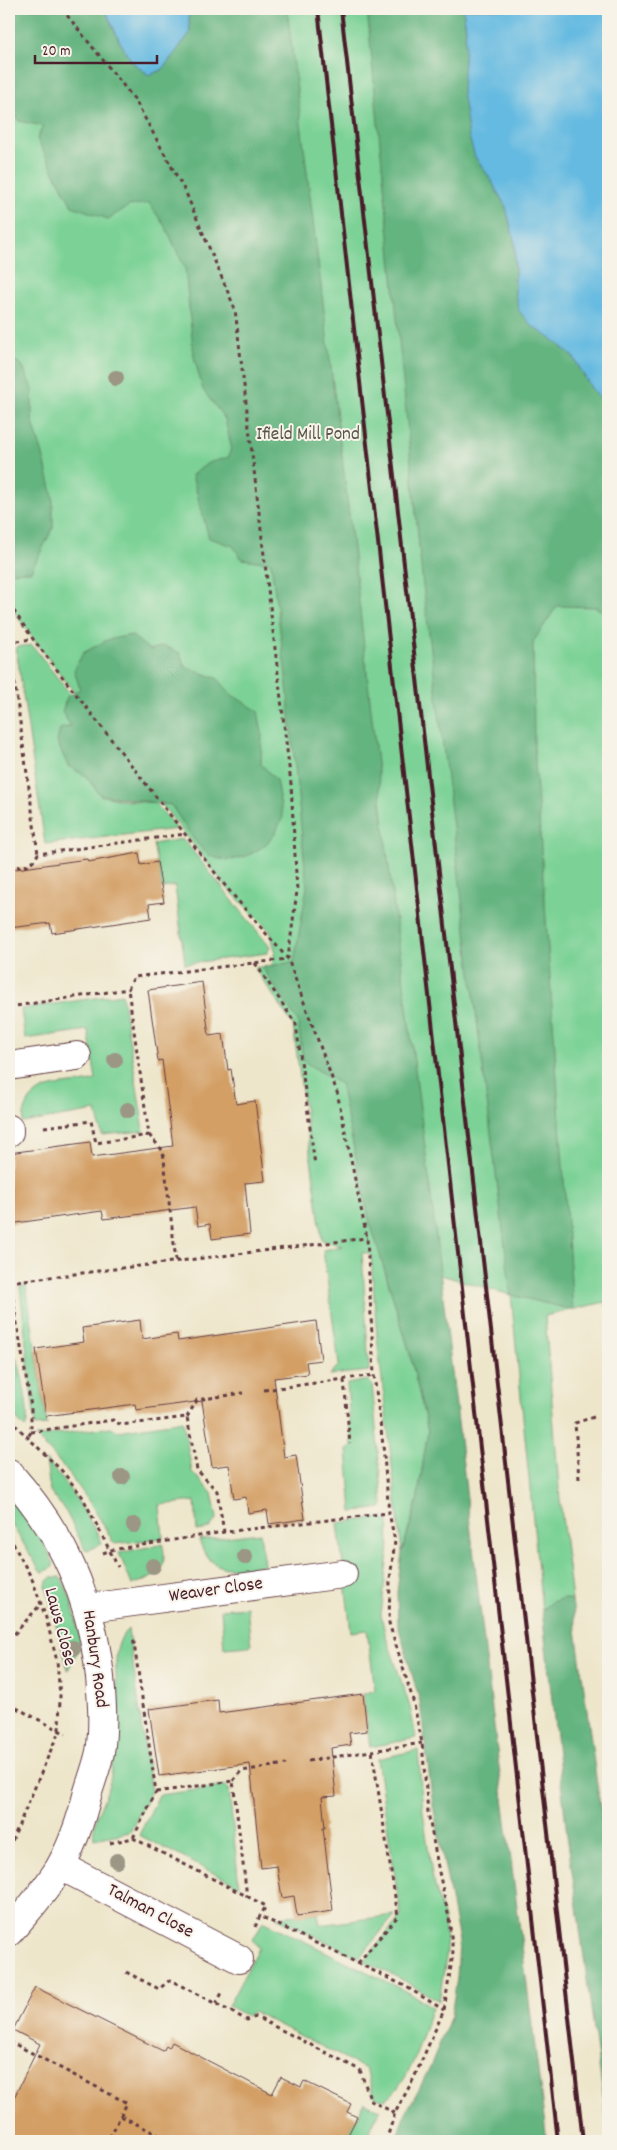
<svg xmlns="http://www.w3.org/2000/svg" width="617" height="2150" font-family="Dekko,sans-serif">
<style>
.green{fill:#7bd296;stroke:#627860}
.forest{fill:#64b47f;stroke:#576a55}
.water{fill:#65bae1;stroke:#586c86}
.building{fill:#d39f65}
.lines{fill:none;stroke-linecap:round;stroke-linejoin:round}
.minor-casing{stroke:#633d43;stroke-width:30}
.path{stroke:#633d43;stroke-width:3;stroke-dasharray:4 4;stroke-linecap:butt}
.minor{stroke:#fff;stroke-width:28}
.rail{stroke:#4a1f2b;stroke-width:4}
.tree{fill:#9c9685}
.labels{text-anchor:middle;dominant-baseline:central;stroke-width:4;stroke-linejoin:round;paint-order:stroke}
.park-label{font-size:19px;fill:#59554b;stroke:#f7f3e8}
.street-label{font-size:19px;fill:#4a1f2b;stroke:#f7f3e8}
</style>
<rect width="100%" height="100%" fill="#f7f3e8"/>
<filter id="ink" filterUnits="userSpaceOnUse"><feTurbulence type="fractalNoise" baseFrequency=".02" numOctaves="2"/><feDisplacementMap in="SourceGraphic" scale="10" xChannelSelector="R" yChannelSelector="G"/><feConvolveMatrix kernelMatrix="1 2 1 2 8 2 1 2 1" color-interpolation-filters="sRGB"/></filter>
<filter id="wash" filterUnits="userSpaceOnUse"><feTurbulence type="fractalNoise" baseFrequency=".0096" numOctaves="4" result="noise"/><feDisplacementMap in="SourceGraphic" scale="20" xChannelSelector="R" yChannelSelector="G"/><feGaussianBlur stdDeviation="1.12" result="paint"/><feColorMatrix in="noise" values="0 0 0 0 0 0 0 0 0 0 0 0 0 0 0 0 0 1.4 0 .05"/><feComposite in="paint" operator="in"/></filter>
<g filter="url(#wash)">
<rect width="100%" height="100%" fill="#eee6cb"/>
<g class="green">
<path d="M9,9H608V1311L605,1302L545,1316L560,1500L572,1600C559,1597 552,1602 542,1611L511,1295L381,1258L409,1350L428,1431L417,1502L402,1552L377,1337L371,1255L362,1252L369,1371L330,1375L339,1365L323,1250L342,1246L322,1240L293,1025L255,968L272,965L275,950L270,931L227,888L33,639L9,604Z"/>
<path d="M32,645L71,695L67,697L71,726L68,766L86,776L100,795L122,800L155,803L177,829L45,844L16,647Z"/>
<path d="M183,839L270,947L267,953L185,964L175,886L162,888L153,844Z"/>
<path d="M122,994L144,1131L102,1135L96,1111L23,1123C25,1079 64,1088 96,1080L88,1030L25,1039L21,1009Z"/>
<path d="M26,1285L47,1425L35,1426L20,1287Z"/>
<path d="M9,1310C14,1324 14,1343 11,1358L18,1360C21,1374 32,1417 25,1428L9,1411Z"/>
<path d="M367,1380L372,1384L383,1505L381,1508L352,1512L347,1449L352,1446L347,1384Z"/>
<path d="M183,1421L192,1472L212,1493L217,1518L209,1529L197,1531L195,1501L160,1505L163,1538L114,1544C92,1503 70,1471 36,1437L111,1427L118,1431Z"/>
<path d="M46,1460C69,1486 86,1512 102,1543L89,1550L85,1549L66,1512L50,1491Z"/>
<path d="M9,1494L37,1531L54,1563L52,1568L43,1572L39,1569L9,1520Z"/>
<path d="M383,1517L388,1522L389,1544L381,1615L385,1633L410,1707L416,1738L370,1747L363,1694L375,1690L367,1630L351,1632L338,1523Z"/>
<path d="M260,1533L264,1565C233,1569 211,1576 199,1540Z"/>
<path d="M163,1544C167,1575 158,1575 132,1585L119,1553Z"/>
<path d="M52,1577H60C72,1593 77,1625 81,1645L68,1670L46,1586L47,1581Z"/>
<path d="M247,1607L251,1646L224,1648L221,1609Z"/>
<path d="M128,1629L151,1791L130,1832L94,1839C91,1823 103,1805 108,1788C114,1766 116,1740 118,1717C120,1690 107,1648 128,1629Z"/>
<path d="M418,1750L423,1812L432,1875L444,1919L447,1951L439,2001L403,1980L364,1961L401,1916L377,1759Z"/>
<path d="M226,1786L229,1789L239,1886L139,1835L159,1795Z"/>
<path d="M318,1913L320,1925L395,1915L359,1958L276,1917Z"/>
<path d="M263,1921L406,1991L432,2007C421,2038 413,2080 385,2100L374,2096L366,2069L254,2012L247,2016L228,2006L259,1948L253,1940Z"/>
<path d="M364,2103L380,2110L371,2128L368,2141H345Z"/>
</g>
<g class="forest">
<path d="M9,9H105L120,42L132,62L149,75L162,70L190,33L188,9H287L352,539L386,844L428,1170L498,1759L547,2141H396L403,2118L427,2074L451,2016L457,1978L459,1941L433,1805L420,1702L398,1625L397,1592L402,1552L417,1502L428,1431L409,1350L369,1219L340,1084L303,1061L298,1022L262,967L294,962L307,887L286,676L271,563L242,559L233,546L209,538L192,475L208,463L229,457L231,446L225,419L203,390L194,357L185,268L166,228L149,203L129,206L108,219L72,206L37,139L43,126L19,121L9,103Z"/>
<path d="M367,9H463L466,28L465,55L475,157L488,175L506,207L515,244V293L556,342L574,358L591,388L608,407V614L595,607L557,606L533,642L534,746L573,1310L511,1295L422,577Z"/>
<path d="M9,357L22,365L32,388V420L43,455L53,497V528L31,571L9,572Z"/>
<path d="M131,635L150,650L164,646L180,653L185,667L217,678L232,695L258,711L262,733L261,764L276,780L283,817C279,824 276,834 270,840C253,858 221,869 202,849C190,837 181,819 171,805L100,795L86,776L68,766L57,742L60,729L71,726L62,712L67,697L80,689L74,670L83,653L107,640Z"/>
<path d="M563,1598L572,1600L608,1866V2131L567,1835L542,1611L552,1602Z"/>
</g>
<g class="water">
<path d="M105,9H188L190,33L162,70L149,75L132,62L120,42Z"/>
<path d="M463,9H608V407L591,388L574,358L556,342L532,326L519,311L515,293V244L506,207L488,175L475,157L469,137L462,91L466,28Z"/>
</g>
<g id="blocks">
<g class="building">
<path d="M139,853L141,865L157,862L164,902L149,904L151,918L52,933L50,923L9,928V870L87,859L88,862Z"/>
<path d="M202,982L209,1036L223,1034L228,1070L231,1069L236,1104L255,1101L265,1181L245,1183L250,1234L212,1239L210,1224L198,1226L195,1207L104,1219L102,1211L9,1224V1153L90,1142L92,1157L173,1146L162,1060L158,1061L148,990Z"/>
<path d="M140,1320L142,1339L177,1334L178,1341L316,1321L321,1360L306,1362L308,1374L274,1378L284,1457L296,1455L305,1519L269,1524L267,1510L248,1513L246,1497L234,1499L229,1465L212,1467L202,1401L136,1410L135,1404L46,1416L36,1349L84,1342L82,1328Z"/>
<path d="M363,1694L367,1731L349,1733L351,1745L331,1748L336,1796L322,1797L325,1828H323L333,1911L297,1916L294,1896L282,1898L277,1866L261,1868L250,1764L159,1776L149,1709L218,1700L219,1713Z"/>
<path d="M35,1987L163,2051L166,2046L169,2048L172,2042L272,2094L281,2077L301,2087L304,2081L351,2104L347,2112L357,2117L345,2141H9V2108L40,2044L13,2030Z"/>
</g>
</g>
</g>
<g filter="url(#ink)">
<use href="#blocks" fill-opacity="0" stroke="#633d43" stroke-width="1"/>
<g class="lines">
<defs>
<g id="minor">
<path d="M9,1066L77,1056"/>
<path d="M9,1129V1132"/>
<path d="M9,1473C63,1534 91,1596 100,1677C102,1702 104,1727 100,1752C97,1766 92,1779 88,1792C82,1816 72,1846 60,1867C46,1890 27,1912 9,1932"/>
<path d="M88,1608L343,1574"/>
<path d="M61,1866L239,1959"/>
</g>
</defs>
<use href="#minor" class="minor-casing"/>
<g class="path">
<path d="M62,9L135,100L186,193L235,309L291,784L297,891L288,958"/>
<path d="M9,604L33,639L227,888L288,959L337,1092L367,1238L374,1375L383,1445L389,1513L395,1541L390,1579L389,1623L413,1700L422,1743L428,1812L439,1872L449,1918L453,1953L444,2010L414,2078L395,2113L386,2141"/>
<path d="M9,642L38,854"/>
<path d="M9,642L33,639"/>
<path d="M9,868L30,865L38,854L185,834"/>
<path d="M255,963L296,1024L315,1165"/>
<path d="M9,1007L128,989L134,977L288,959"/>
<path d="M44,1127L91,1121L96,1143L149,1135L128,989"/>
<path d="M149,1135L163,1151L176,1261"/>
<path d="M9,1282L367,1238"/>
<path d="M10,1282L31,1407V1432L28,1437"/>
<path d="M344,1380L350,1444"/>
<path d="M264,1390L374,1375"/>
<path d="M187,1417L197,1400L243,1393"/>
<path d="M9,1419L62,1471L82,1496L118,1567"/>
<path d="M31,1432L113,1420L121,1425L187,1417L197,1470L217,1491L224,1532"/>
<path d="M579,1479L575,1423L594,1417"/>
<path d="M9,1536L32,1579L46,1618L57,1661L60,1696L59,1731L9,1848"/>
<path d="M103,1553L111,1550L224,1532L389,1513"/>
<path d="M9,1640L41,1604"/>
<path d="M9,1704L66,1734"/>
<path d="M308,1761L422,1743"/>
<path d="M233,1781L241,1771L286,1764"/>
<path d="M156,1792L233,1781L247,1897"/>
<path d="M133,1838L266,1906L260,1916"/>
<path d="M110,1843L133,1838L156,1792L133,1637"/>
<path d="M255,1927L260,1916L405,1986L444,2010"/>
<path d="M358,1963L398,1916L372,1751"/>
<path d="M126,1972L159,1989L170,1980L247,2020L256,2017L360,2070L371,2101L395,2113"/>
<path d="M216,2004L223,1991"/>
<path d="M9,2041L127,2103L108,2141"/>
<path d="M121,2116L170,2141"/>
</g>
<use href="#minor" class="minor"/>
<g class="rail">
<path d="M318,9L558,2141"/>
<path d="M341,9L583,2141"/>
</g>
</g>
<g class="tree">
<circle cx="116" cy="378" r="8"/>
<circle cx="115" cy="1060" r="8"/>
<circle cx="128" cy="1110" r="8"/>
<circle cx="122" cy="1477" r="8"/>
<circle cx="134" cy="1525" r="8"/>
<circle cx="245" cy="1557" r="8"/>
<circle cx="153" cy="1566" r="8"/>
<circle cx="73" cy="1648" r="8"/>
<circle cx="117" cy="1861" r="8"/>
</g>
</g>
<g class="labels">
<g class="park-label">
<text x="308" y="435">Ifield Mill Pond</text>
</g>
<g class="street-label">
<text transform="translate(216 1591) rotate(-8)">Weaver Close</text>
<text transform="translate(59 1627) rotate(75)">Laws Close</text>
<text transform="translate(94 1659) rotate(82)">Hanbury Road</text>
<text transform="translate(150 1912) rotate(28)">Talman Close</text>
</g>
</g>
<rect width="617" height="2150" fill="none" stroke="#f7f3e8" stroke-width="30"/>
<path d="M35 55v8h122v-8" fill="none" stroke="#4a1f2b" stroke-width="2.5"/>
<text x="42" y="55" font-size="15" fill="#4a1f2b" stroke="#f7f3e8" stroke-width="4" paint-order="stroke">20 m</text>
</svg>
